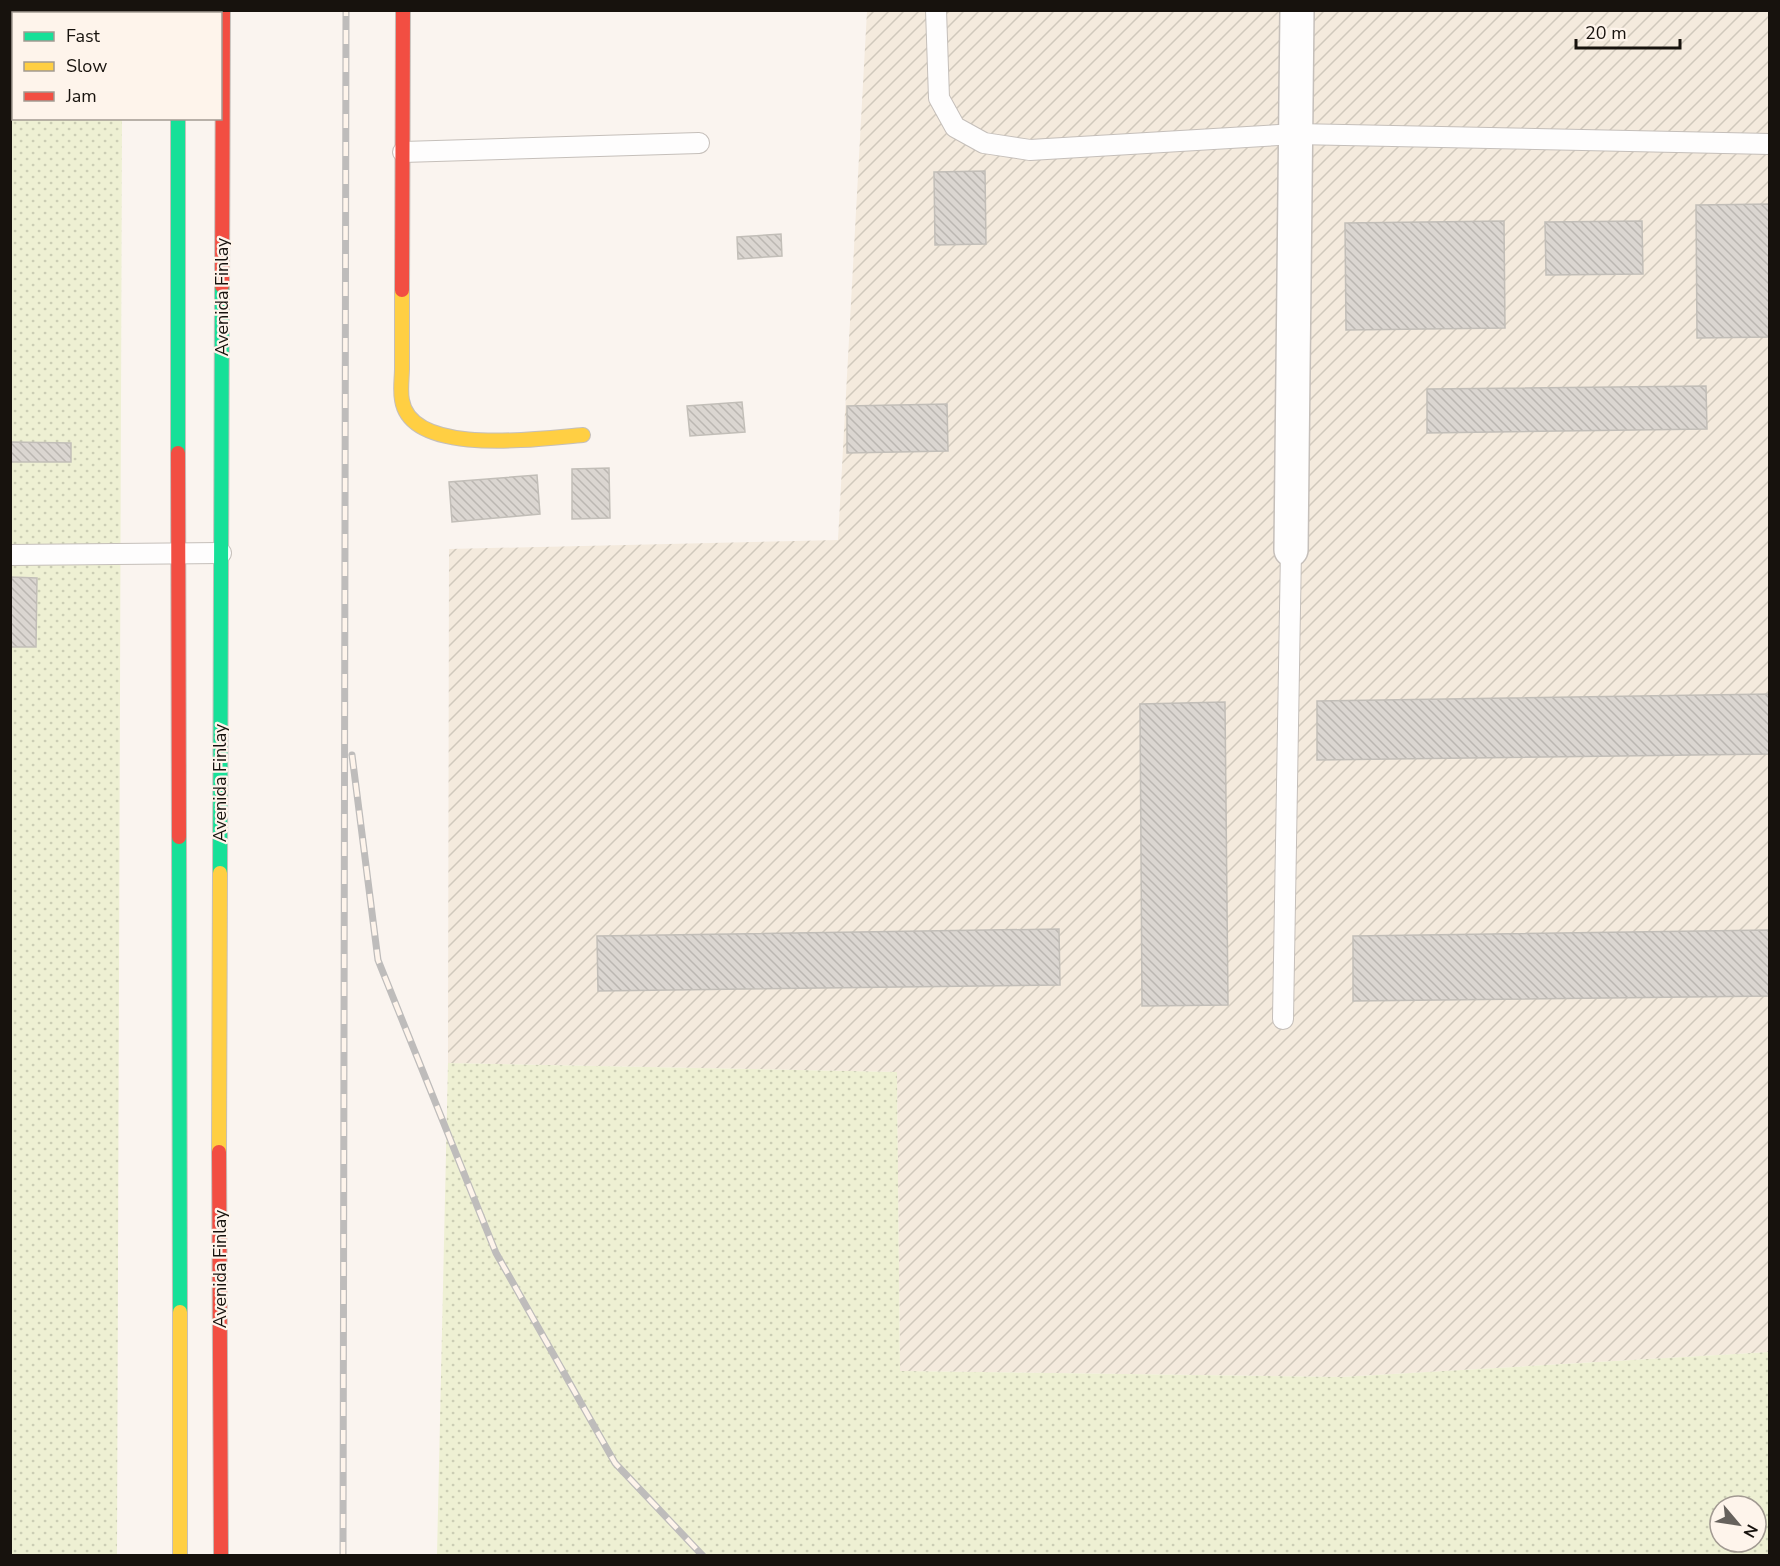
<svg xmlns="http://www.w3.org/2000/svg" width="1780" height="1566" font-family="'Nunito Sans',sans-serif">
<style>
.industrial{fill:url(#industrial-furrows)}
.grass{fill:url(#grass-dots);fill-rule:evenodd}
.building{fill:url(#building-back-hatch);stroke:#c2beb8;stroke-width:1.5}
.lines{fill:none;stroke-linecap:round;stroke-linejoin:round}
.lane-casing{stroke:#c5bfba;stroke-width:22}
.street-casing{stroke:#c5bfba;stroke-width:36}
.fast-casing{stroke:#c5bfba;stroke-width:16}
.slow-casing{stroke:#c5bfba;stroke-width:16}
.jam-casing{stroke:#c5bfba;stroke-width:16}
.lane{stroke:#fefdfd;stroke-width:20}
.street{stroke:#fefdfd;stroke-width:33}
.fast{stroke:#16e098;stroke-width:14}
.slow{stroke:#ffcf43;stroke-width:14}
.jam{stroke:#f24e42;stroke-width:14}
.rail-casing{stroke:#bebcbb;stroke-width:7}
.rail{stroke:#fef4eb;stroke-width:4.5;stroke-dasharray:14;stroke-linecap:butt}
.labels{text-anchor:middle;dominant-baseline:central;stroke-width:4.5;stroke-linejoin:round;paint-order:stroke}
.street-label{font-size:18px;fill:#17120d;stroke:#fef4eb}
</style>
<defs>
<pattern id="industrial-furrows" width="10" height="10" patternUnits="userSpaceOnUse" patternTransform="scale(1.5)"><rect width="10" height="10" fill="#f4eadd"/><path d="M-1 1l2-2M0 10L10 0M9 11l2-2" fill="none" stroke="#d0c8bc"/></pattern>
<pattern id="grass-dots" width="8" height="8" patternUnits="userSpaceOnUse" patternTransform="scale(1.5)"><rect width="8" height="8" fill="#eef0d3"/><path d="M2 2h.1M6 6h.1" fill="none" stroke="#cbcdb4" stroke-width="1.8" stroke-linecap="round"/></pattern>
<pattern id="building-back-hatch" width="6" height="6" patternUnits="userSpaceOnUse" patternTransform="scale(1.5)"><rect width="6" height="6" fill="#dbd6d1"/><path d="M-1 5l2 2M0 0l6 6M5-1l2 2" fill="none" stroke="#bbb7b2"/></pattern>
</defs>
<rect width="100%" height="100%" fill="#faf4ef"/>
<path class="industrial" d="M867,11H1769V1352L1341,1377L900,1371L897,1072L448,1063L449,549L838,540Z"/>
<g class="grass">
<path d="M11,11H123V14H14V118L122,119L117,1555L11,1556Z"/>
<path d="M448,1063L897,1072L900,1371L1341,1377L1769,1352V1555H437ZM1720,1506H1756V1542H1720Z"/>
</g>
<g class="building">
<path d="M985,171L986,244L935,245L934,172Z"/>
<path d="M1770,204V337L1697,338L1696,205Z"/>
<path d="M1504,221L1505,328L1346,330L1345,223Z"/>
<path d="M1642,221L1643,274L1546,275L1545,222Z"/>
<path d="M781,234L782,256L738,259L737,237Z"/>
<path d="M1706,386L1707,429L1427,433V389Z"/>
<path d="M742,402L745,432L690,436L687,406Z"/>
<path d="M947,404L948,451L847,453V406Z"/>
<path d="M10,442L71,443V462H10Z"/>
<path d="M609,468L610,518L572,519V469Z"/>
<path d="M537,475L540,514L452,522L449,482Z"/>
<path d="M10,577L37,578L36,647H10Z"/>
<path d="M1770,694V754L1317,760V701Z"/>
<path d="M1225,702L1228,1005L1142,1006L1140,704Z"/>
<path d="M1059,929L1060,985L598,991L597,936Z"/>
<path d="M1770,930V996L1353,1001V936Z"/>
</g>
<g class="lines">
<defs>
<g id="lane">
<path d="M936,10L939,98L955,127L984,143L1030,150L1296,134L1770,144"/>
<path d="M403,152L699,143"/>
<path d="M10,555L221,553"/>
<path d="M1283,1019L1291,550"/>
</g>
<path id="street" d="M1291,550L1297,10"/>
<g id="fast">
<path d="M178,10V14"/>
<path d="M178,118V453"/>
<path d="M179,837L180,1312"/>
<path d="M220,873L222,286"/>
</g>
<g id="slow">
<path d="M402,290C402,316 402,342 402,368C402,378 400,390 402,400C411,458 543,438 583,435"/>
<path d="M219,1152L220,873"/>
<path d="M180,1312V1556"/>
</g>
<g id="jam">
<path d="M222,286L223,10"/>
<path d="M402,290L403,10"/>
<path d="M178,453L179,837"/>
<path d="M219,1152L221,1556"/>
</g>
</defs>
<use href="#lane" class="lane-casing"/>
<use href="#street" class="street-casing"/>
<use href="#fast" class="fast-casing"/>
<use href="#slow" class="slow-casing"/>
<use href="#jam" class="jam-casing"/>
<use href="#lane" class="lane"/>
<use href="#street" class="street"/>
<use href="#fast" class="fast"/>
<use href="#slow" class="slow"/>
<use href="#jam" class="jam"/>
<defs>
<g id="rail">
<path d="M352,755L378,960L496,1253L615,1463L703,1556"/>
<path d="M343,1556L346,10"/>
</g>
</defs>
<use href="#rail" class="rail-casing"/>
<use href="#rail" class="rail"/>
</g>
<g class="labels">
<g class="street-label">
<text transform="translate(222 297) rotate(-90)">Avenida Finlay</text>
<text transform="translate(220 783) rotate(-90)">Avenida Finlay</text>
<text transform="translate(220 1269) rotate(-90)">Avenida Finlay</text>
</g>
</g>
<rect width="1780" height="1566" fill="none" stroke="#17120d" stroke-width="24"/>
<rect x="12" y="12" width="210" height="108" fill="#fef4eb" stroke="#a29a92" stroke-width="1.5"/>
<rect x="24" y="32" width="30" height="9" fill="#16e098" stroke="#a29a92" stroke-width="1.5"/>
<text x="66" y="42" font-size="18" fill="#17120d">Fast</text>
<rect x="24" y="62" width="30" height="9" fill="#ffcf43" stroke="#a29a92" stroke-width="1.5"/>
<text x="66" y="72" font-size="18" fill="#17120d">Slow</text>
<rect x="24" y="92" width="30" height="9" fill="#f24e42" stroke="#a29a92" stroke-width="1.5"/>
<text x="66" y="102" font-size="18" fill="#17120d">Jam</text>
<g transform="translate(1738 1524) rotate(119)"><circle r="28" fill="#fef4eb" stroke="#a29a92" stroke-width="1.5"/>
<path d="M0-4.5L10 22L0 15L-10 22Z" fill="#66615c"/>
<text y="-9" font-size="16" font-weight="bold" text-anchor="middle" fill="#17120d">N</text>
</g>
<path d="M1576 39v9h104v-9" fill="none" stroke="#17120d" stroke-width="3"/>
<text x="1585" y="39" font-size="18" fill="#17120d" stroke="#fef4eb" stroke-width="4.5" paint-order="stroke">20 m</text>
</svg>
